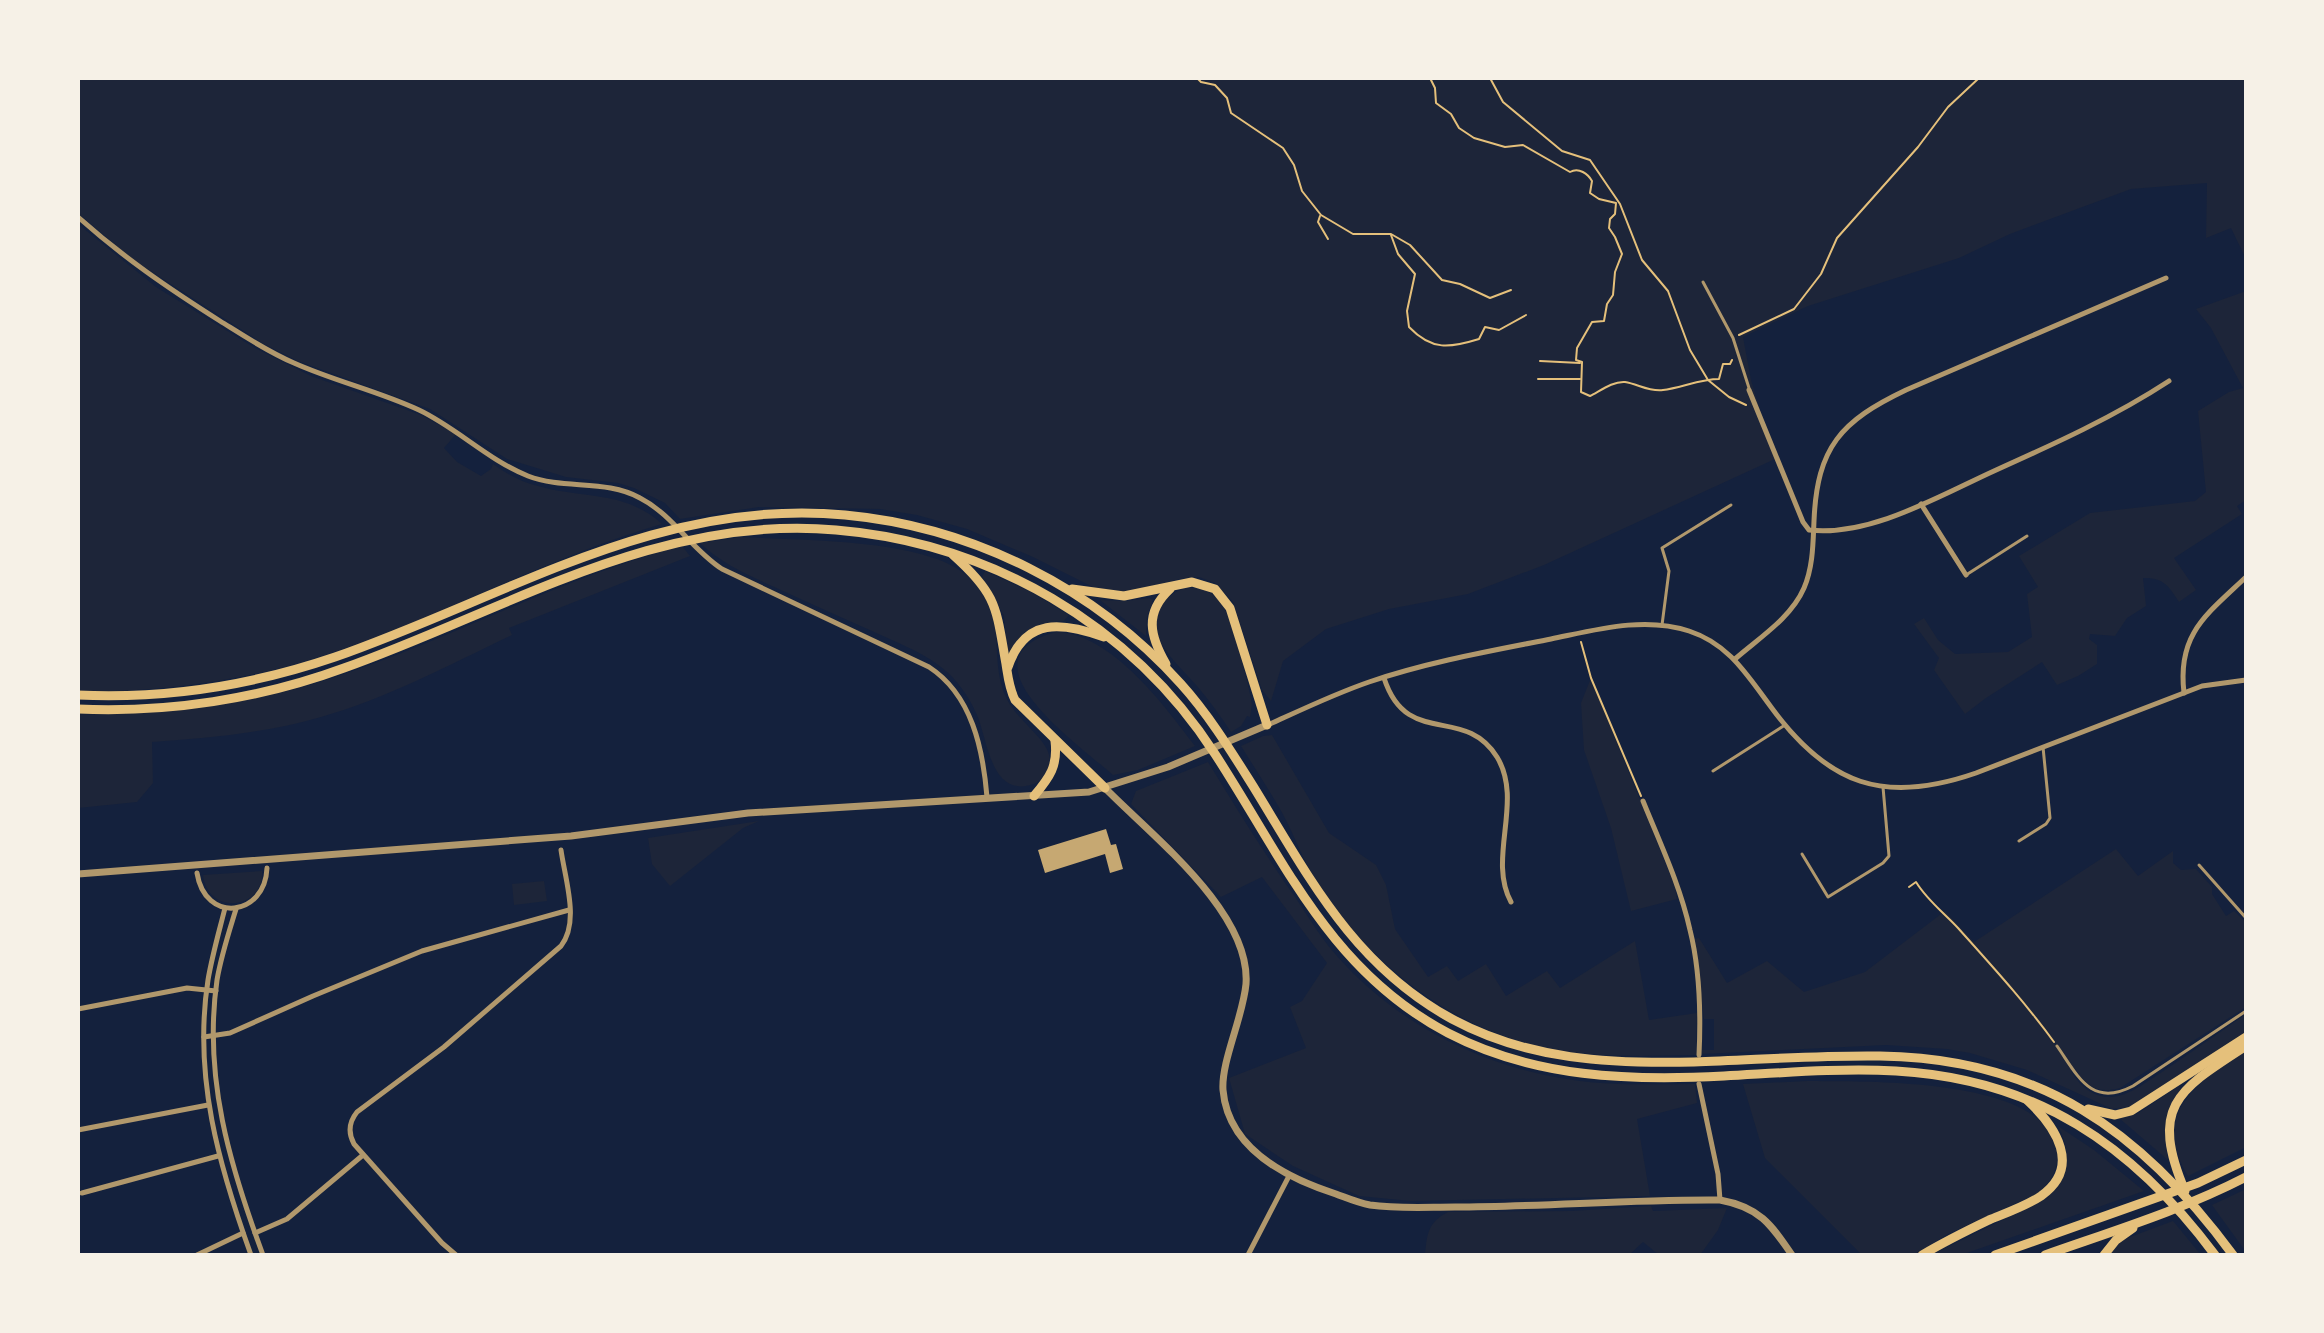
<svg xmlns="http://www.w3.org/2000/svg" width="2324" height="1333" font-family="Jost,sans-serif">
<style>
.green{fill:#1d2539}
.building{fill:#c6a872}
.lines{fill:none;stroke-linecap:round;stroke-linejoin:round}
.path{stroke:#e5c07b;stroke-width:2}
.service{stroke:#b1986c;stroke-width:3}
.minor{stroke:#b1986c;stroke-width:5}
.tertiary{stroke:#b1986c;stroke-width:7}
.trunk{stroke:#e5c07b;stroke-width:9}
</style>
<rect width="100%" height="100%" fill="#14213d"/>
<g class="green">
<path d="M78,78H2246V259L2231,228L2206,238L2207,183L2131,189L2010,234L1959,258L1808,306L1743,337L1751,380L1775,459L1544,565L1468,594L1389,609L1326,629L1283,661L1271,701L1262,690L1233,602L1215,583L1199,577L1180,579L1129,592L1095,588L1033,557L967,529L917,515L880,509L759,507L680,519L665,503L634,488L618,483L566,477L507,459L430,409L298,361L262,343L132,259L78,213Z"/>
<path d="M78,224L156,287L255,348L311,376L421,415L456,434L444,448L457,462L481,476L491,469L493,464C507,474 521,482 538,486C582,499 625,490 662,524C537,560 424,627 300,663C229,683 152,692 78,692Z"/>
<path d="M2246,291V500L2237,506L2242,514L2174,558L2196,590L2179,602C2169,586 2163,577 2143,578L2146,606L2127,618L2115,636L2090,634L2089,639L2097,645V664L2078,676L2057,685L2042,662L1986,698L1965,714L1934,670L1939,658L1914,624L1924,618L1938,640L1955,654L2008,652L2032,637L2027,594L2038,587L2019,556L2090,513L2195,501L2206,492L2198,411L2229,392L2243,388L2211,328L2196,309Z"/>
<path d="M741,537C797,540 916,539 961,571C1014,609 986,652 1006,697C1015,719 1045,737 1049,755C1052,766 1045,780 1034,784C991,799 988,741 977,715C969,697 957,679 941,667C921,651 895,642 872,631C838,616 805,601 772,586C746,574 721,563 700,543Z"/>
<path d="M682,546L690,556L509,628L512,635C449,665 387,698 321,717C266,733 209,738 152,742L153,783L137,802L78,808V714C163,716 248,705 329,679C449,641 559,578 682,546Z"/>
<path d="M985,571L1031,592L1069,615L1064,621C1039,623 1025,631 1010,652L1007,651L1004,616L982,577Z"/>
<path d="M1186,588C1199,587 1211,591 1220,601C1232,616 1249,684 1252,704L1250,717L1247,716L1241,726L1231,732C1221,717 1210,701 1197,686C1180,665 1142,637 1161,606C1168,596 1174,592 1186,588Z"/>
<path d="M1149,598L1153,600L1147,617L1146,636L1100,600L1126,601Z"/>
<path d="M1056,632C1111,633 1164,705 1195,746L1138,770L1113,775C1080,745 955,659 1056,632Z"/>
<path d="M1591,678L1675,887L1677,899L1631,911L1611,828L1584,750L1581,703Z"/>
<path d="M1272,735L1329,833L1376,865L1386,885L1395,929L1428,977L1447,966L1458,981L1486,964L1506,996L1547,971L1560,988L1635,941L1649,1020L1697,1013L1696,1055C1648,1056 1599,1058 1551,1049C1451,1030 1363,960 1312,874C1300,853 1292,830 1280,809C1268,788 1254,767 1241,746L1263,736Z"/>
<path d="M1208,762C1237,809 1265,855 1297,900C1309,918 1321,938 1336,955C1395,1023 1484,1068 1573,1080C1613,1086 1655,1084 1695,1084L1697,1103L1637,1119L1650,1196L1411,1201L1359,1196L1293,1166L1245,1134L1229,1078L1306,1048L1290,1007L1302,1001L1327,963L1262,877L1221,897L1131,804L1136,791Z"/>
<path d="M759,821L743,828L670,886L652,864L648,838Z"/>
<path d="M2116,849L2138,876L2173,851V863L2181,870L2196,869L2212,887V894L2226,916L2234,911L2246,922V1007L2120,1088C2098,1094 2087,1087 2075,1069L2071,1071C2080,1087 2097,1101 2118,1096C2133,1093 2149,1080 2162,1072C2190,1053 2218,1034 2246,1014V1034L2130,1107L2112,1109L2027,1070L1970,1053L1947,1049L1886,1045L1702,1054V1050H1714V1019H1704L1694,939L1699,938L1727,983L1767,961L1804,992L1865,972L1945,911L1974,942Z"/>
<path d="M262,871C265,909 208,917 203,875Z"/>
<path d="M544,881L547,901L514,905L512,884Z"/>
<path d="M2246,1049V1147L2188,1176C2149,1110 2200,1083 2246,1049Z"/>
<path d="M1808,1081C1864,1082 2049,1076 2057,1152C2059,1169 2050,1184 2037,1194L1948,1234L1914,1255H1862L1765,1158L1743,1084Z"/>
<path d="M2179,1086L2181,1089C2165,1111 2164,1134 2168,1160L2119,1118L2137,1114Z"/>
<path d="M2058,1126L2094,1150L2144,1191L1961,1255H1931L2047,1198C2068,1176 2072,1153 2058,1126Z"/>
<path d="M2246,1189V1252L2212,1205Z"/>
<path d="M1651,1206L1653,1211L1727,1208L1718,1230L1700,1255H1659L1643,1242L1629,1255H1425C1427,1234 1428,1222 1448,1212L1571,1211Z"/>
<path d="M2173,1221L2201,1255H2108L2122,1240Z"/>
</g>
<path class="building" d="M1106,829L1111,845L1116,844L1123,869L1110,873L1105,854L1045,873L1038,850Z"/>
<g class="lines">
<g class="path">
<path d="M1197,78L1201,82L1215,85L1227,98L1231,113L1283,148L1294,165L1302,191L1321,215L1353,234H1391L1410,245L1442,280L1460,284L1490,298L1511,290"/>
<path d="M1430,78L1435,88L1436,103L1451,114L1459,128L1474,138L1505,147L1523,145L1570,172C1579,167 1588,174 1592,181L1590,193L1599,199L1616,203L1615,214L1610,219L1609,228L1615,237L1622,254L1615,272L1613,295L1607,304L1604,321L1592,322L1577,348L1576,360L1582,362L1581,392L1590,396C1600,391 1613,381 1625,382C1638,384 1649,392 1663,390C1680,388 1701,379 1719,379L1723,364H1730L1732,360"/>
<path d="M1490,78L1503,102L1562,151L1590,160L1620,204L1642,260L1668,291L1690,350L1708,380L1729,397L1746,405"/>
<path d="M1320,216L1318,222L1328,239"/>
<path d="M1391,235L1398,254L1415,274L1407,311L1409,327C1432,351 1450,348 1479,339L1485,327L1499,330L1526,315"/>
<path d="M1739,335L1794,309L1821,274L1837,238L1918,147L1948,107L1979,78"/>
<path d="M1540,361L1580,363"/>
<path d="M1538,379H1580"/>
<path d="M1581,642L1591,678L1641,796"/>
<path d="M1909,887L1916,882C1927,900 1943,912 1958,928C1991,965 2025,1002 2054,1042"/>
</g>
<g class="service">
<path d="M1703,282L1733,338L1749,388"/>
<path d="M1966,575L2027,536"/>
<path d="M1662,625L1669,571L1662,548L1731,505"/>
<path d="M1713,771L1785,725"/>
<path d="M2019,841L2046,824L2050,818L2043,747"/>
<path d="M1802,854L1828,897L1883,863L1889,856L1883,787"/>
<path d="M2199,865L2246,918"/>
<path d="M2057,1046C2078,1076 2091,1108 2133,1086L2246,1011"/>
</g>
<g class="minor">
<path d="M78,217C124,258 168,288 220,321C244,336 268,352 294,363C334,381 378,391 419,410C457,428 488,460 528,476C564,490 606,479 640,498C673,515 691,549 722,569L929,667C972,695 983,749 987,797"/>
<path d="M1749,390L1803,522L1809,530C1870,537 1939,496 1994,471C2054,444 2114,417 2169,381"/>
<path d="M1921,504L1966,575"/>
<path d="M1735,659C1759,638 1791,618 1804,588C1813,567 1813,544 1814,521C1817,447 1841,421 1906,390L2166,278"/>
<path d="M1384,678C1407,749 1464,704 1497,757C1524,801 1487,858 1511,902"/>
<path d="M2184,693C2177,634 2206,615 2246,577"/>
<path d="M1268,725C1301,710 1334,694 1369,682C1428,662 1490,651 1551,639C1595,630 1644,616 1689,631C1729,644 1747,675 1771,707C1828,785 1884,805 1976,773L2202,686L2246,680"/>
<path d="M1643,801C1660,843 1680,885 1690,930C1700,970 1701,1013 1699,1055"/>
<path d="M197,873C205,924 265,917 267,868"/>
<path d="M225,908C219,932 212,956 208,980C193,1076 219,1166 251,1255"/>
<path d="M236,909C229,932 221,956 217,980C203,1077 230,1166 263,1255"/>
<path d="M78,1009L187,988L216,991"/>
<path d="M204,1037L230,1033L313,996L422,951L569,910"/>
<path d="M1699,1084L1718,1174L1720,1200"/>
<path d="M78,1130L208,1105"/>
<path d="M82,1193L218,1156"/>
<path d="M255,1233L287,1219L363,1155"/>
<path d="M197,1255L243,1233"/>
<path d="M456,1255L442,1243L354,1144C348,1133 349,1122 357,1112L444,1047L561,946C580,922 565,879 561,850"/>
<path d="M1248,1255L1289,1176"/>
</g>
<g class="tertiary">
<path d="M1105,788C1152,836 1251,912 1246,984C1243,1017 1221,1062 1223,1090C1228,1149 1286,1178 1336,1194C1347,1198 1358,1203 1370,1205C1398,1209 1427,1207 1455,1207C1543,1207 1632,1199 1720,1200C1759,1207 1771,1224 1792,1255"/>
<path d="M78,874L571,836L748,813L1089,792L1168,767L1267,725"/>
</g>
<g class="trunk">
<path d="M953,555C998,595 996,608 1006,664C1008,677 1009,688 1015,700L1105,788"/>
<path d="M1072,589L1124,596L1192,582L1215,589L1230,608L1267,725"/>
<path d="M1166,664C1150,636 1144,613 1170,589"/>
<path d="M1008,667C1025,617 1062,622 1104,637"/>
<path d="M78,695C164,699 253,685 335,657C505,598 658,497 845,515C973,527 1095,588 1181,684C1209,715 1231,751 1253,786C1309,877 1353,965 1452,1019C1528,1060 1610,1064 1694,1062C1756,1060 1818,1055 1880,1056C2039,1058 2142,1131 2233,1255"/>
<path d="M78,709C168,713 260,699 344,668C507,610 657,514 836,530C990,543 1131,624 1215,754C1284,860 1330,971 1448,1033C1534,1078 1630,1081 1724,1076C1781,1073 1839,1068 1896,1071C2036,1079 2133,1145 2215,1255"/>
<path d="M1034,796C1050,777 1058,766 1055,741"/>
<path d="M2088,1109L2115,1115L2131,1111L2246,1037"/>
<path d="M2185,1191C2149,1106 2178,1090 2246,1046"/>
<path d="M1922,1255C1944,1242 1966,1231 1989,1220C2006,1213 2026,1206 2041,1196C2082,1167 2056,1127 2028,1101"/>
<path d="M1995,1255L2198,1183L2246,1160"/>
<path d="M2045,1255C2113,1231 2182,1210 2246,1177"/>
<path d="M2104,1255L2116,1240L2133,1228"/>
</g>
</g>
<rect width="2324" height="1333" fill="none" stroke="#f6f1e7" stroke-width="160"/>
</svg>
